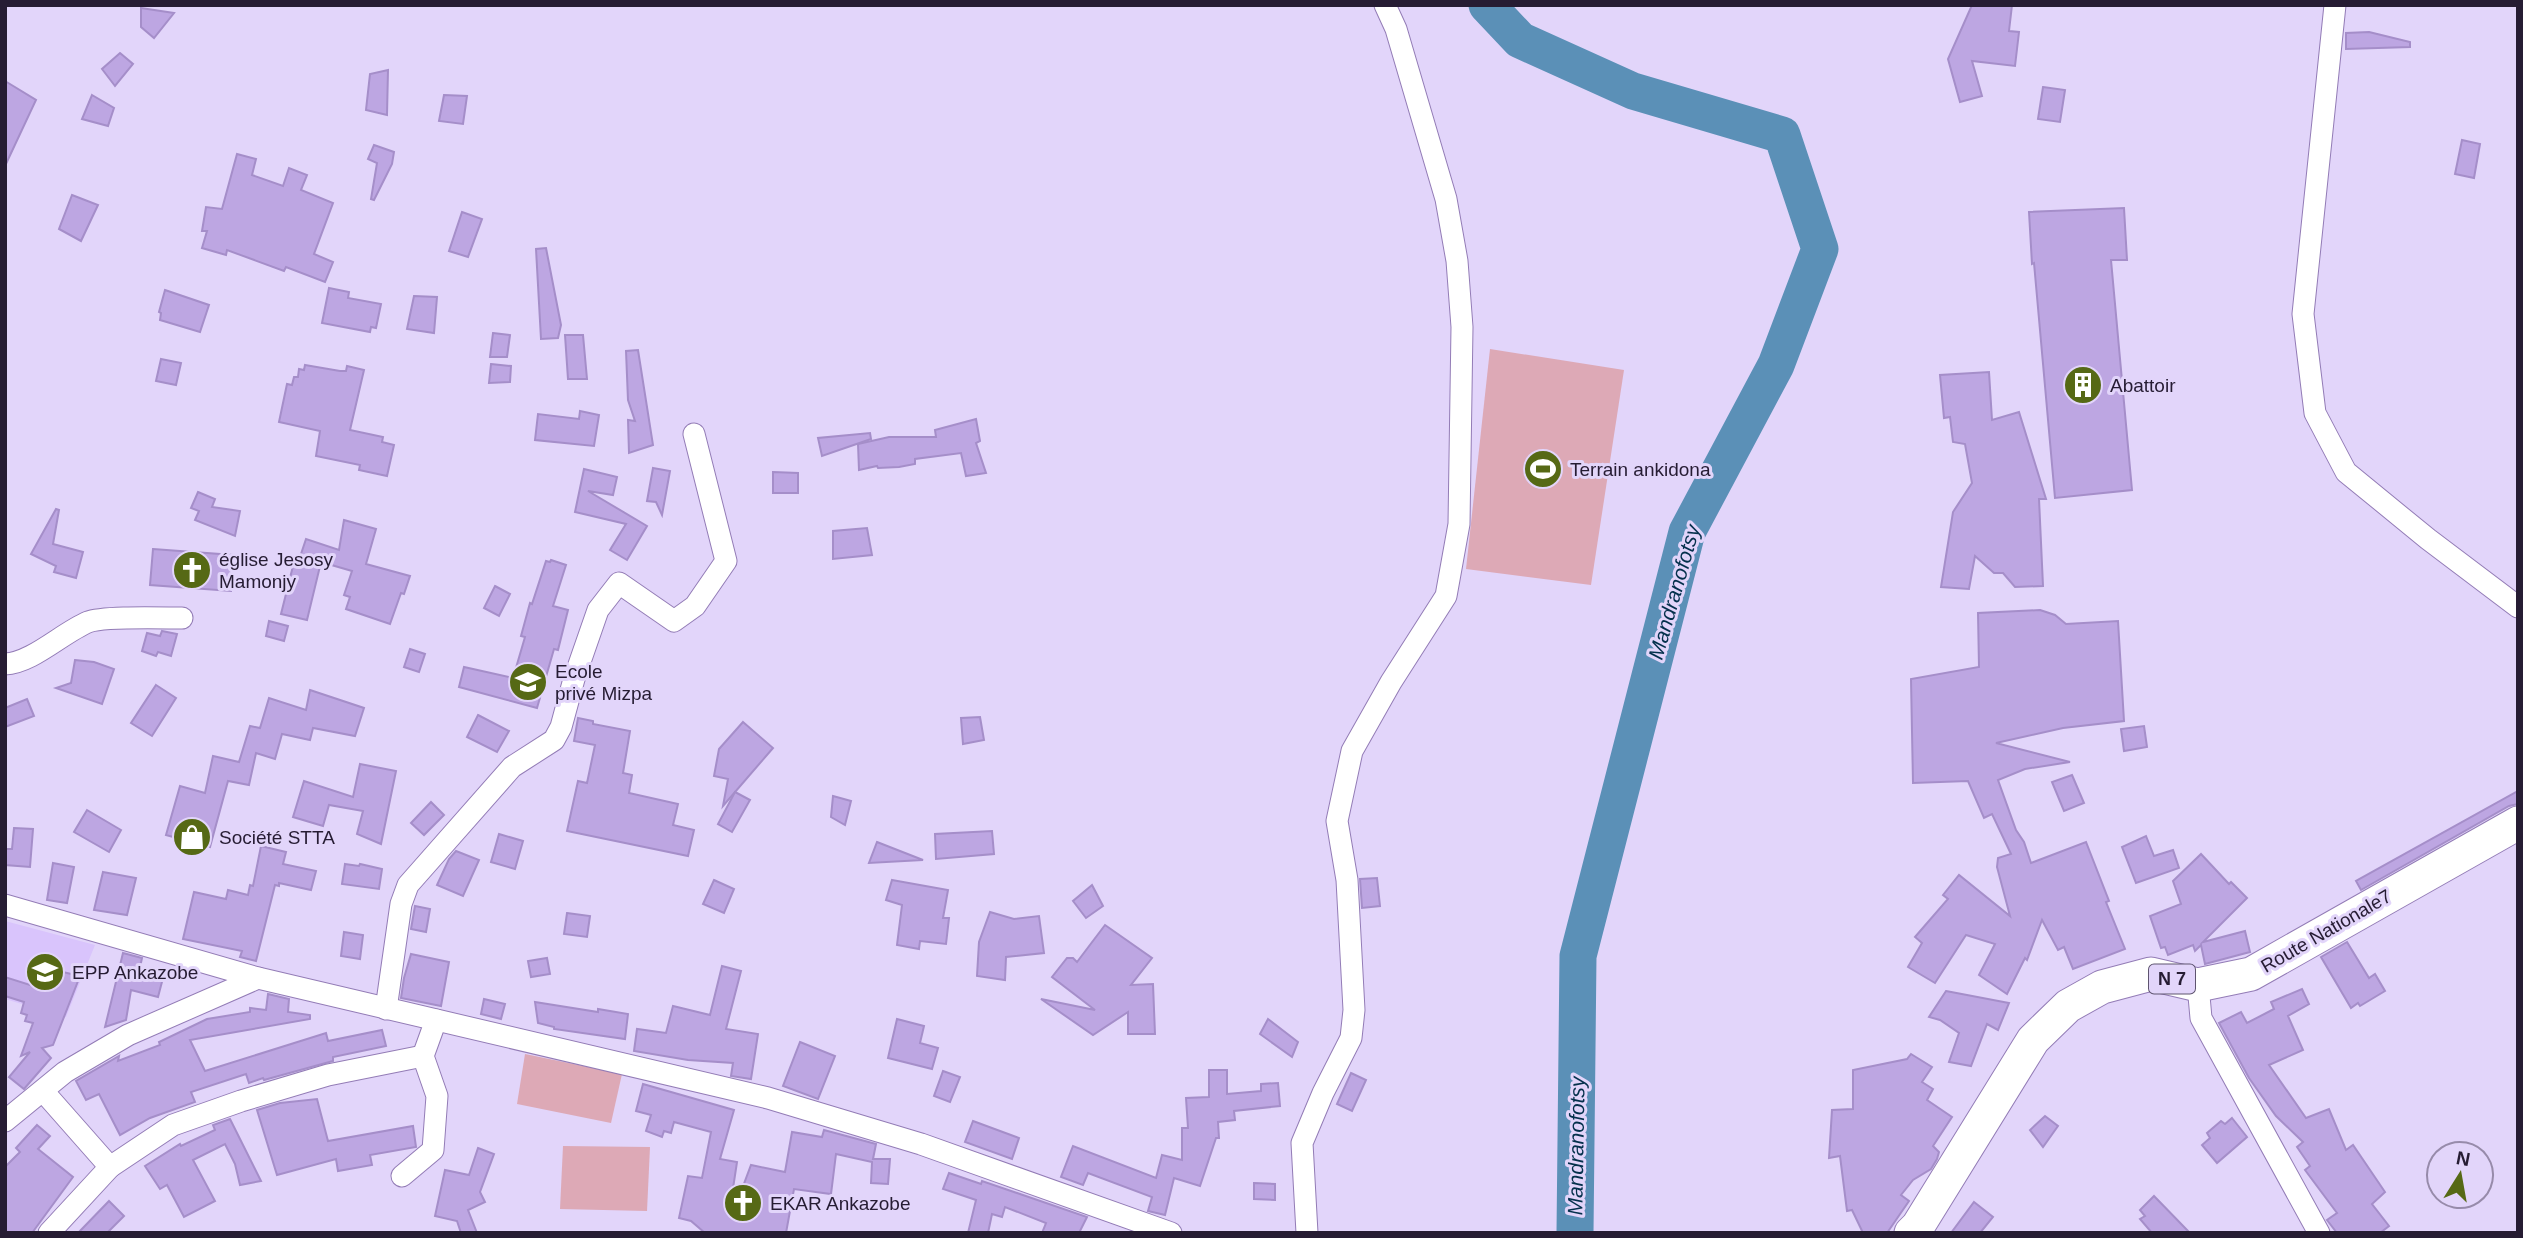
<svg xmlns="http://www.w3.org/2000/svg" width="2523" height="1238" font-family="Arial,sans-serif">
<style>
.built{fill:#d9c4fc}
.green{fill:#dda9b6}
.lines{fill:none;stroke-linecap:round;stroke-linejoin:round}
.river{stroke:#5b90b7;stroke-width:37}
.building{fill:#bda6e2;stroke:#a58ec9;stroke-width:2}
.minor-casing{stroke:#937cb6;stroke-width:23}
.primary-casing{stroke:#937cb6;stroke-width:35}
.minor{stroke:#fff;stroke-width:21}
.primary{stroke:#fff;stroke-width:33}
.labels{text-anchor:middle;dominant-baseline:central;stroke-width:6;stroke-linejoin:round;paint-order:stroke}
.shield{fill:#e2d5fa;stroke:#5e546f;stroke-width:2}
.shield-label{font-size:18px;font-weight:bold;fill:#261c33}
.poi-label{font-size:19px;fill:#261c33;stroke:#e2d5fa;text-anchor:start}
.street-label{font-size:19px;fill:#261c33;stroke:#e2d5fa}
.water-label{font-size:21px;font-style:italic;fill:#04304c;stroke:#e2d5fa}
</style>
<rect width="100%" height="100%" fill="#e2d5fa"/>
<path class="built" d="M5,921L95,945L66,1017L5,999Z"/>
<g class="green">
<path d="M1490,349L1624,370L1591,585L1466,569Z"/>
<path d="M525,1054L622,1074L611,1123L517,1104Z"/>
<path d="M563,1146L650,1147L647,1211L560,1209Z"/>
</g>
<g class="lines">
<path class="river" d="M1487,5L1520,40L1633,91L1782,135L1820,249L1776,365L1687,532L1578,956L1575,1233"/>
</g>
<g class="building">
<path d="M1972,5H2012L2009,31L2019,32L2015,66L1972,61L1982,96L1960,102L1948,59Z"/>
<path d="M141,8L174,13L154,38L141,27Z"/>
<path d="M2369,32L2410,42V47L2346,49V33Z"/>
<path d="M120,53L133,64L115,86L102,69Z"/>
<path d="M388,70L387,115L366,110L370,74Z"/>
<path d="M5,81L36,100L5,166Z"/>
<path d="M2043,87L2065,90L2060,122L2038,119Z"/>
<path d="M92,95L114,108L108,126L82,119Z"/>
<path d="M444,95L467,96L463,124L439,121Z"/>
<path d="M2462,140L2480,144L2474,178L2455,174Z"/>
<path d="M374,145L394,152L392,164L374,200L371,199L377,163L368,159Z"/>
<path d="M237,154L256,159L252,175L283,186L289,168L307,175L301,190L333,203L314,254L333,262L325,282L286,267L284,271L227,250L226,255L202,248L207,231H202L206,207L222,209Z"/>
<path d="M72,195L98,205L81,241L59,229Z"/>
<path d="M2124,208L2127,260H2111L2132,490L2055,498L2034,263L2032,264L2029,212Z"/>
<path d="M462,212L482,219L468,257L449,251Z"/>
<path d="M546,248L561,325L558,338L541,339L536,249Z"/>
<path d="M329,288L349,292L348,298L381,304L376,328L371,327L370,332L322,323Z"/>
<path d="M165,290L209,305L200,332L160,320L161,313L159,312Z"/>
<path d="M414,296L437,297L434,333L407,329Z"/>
<path d="M493,333L510,335L507,357H490Z"/>
<path d="M565,335H583L587,379H568Z"/>
<path d="M638,350L653,445L629,453L628,420L635,421L628,400L626,351Z"/>
<path d="M161,359L181,363L176,385L156,381Z"/>
<path d="M491,364L511,366L510,382L489,383Z"/>
<path d="M305,365L340,371H346L347,366L364,370L350,430L383,437L382,442L394,445L387,476L359,470L360,465L316,456L320,431L279,422L287,384L292,385L294,377H298L299,369L304,370Z"/>
<path d="M1989,372L1992,420L2019,412L2046,499H2039L2043,586L2015,587L2003,573H1994L1975,556L1969,589L1941,587L1953,512L1972,483L1965,444L1953,442L1950,417L1944,418L1940,375Z"/>
<path d="M580,411L599,415L594,446L535,440L538,414L579,419Z"/>
<path d="M976,419L980,441L976,443L986,473L966,476L961,453L915,459V464L899,467L878,468L877,466L859,470L858,444L889,437H936L935,430Z"/>
<path d="M870,433L871,439L822,456L818,438Z"/>
<path d="M653,468L670,471L662,515L656,502L647,501Z"/>
<path d="M584,469L617,477L613,495L588,491L647,526L627,560L610,550L626,524L575,512Z"/>
<path d="M773,472L798,473V493H773Z"/>
<path d="M198,492L215,499L212,507L240,511L235,536L195,520L199,511L191,508Z"/>
<path d="M56,509L59,510L53,544L83,552L76,578L54,572L56,566L31,554Z"/>
<path d="M344,520L376,529L366,564L410,576L404,594L401,593L390,624L346,609L350,597L344,595L352,571L321,562L307,620L281,614L294,562L298,563L306,539L339,550Z"/>
<path d="M867,528L872,555L833,559V531Z"/>
<path d="M153,549L233,555L231,591L150,585Z"/>
<path d="M551,560L566,565L553,606L568,610L558,650L554,649L537,708L459,687L464,667L513,678L525,637L521,636L530,603L532,604L546,561L550,562Z"/>
<path d="M495,586L510,594L499,616L484,608Z"/>
<path d="M2040,610L2055,615L2066,624L2118,621L2124,721L2063,728L1996,743L2070,762L2025,769L1998,780L2016,830L2024,842L2031,863L2086,842L2109,901L2106,902L2125,949L2073,969L2064,947L2058,950L2042,920L2027,960L2025,958L2007,994L1979,975L1995,944L1966,935L1935,983L1908,967L1922,943L1915,937L1948,899L1943,895L1959,875L2010,916L1997,867L1998,858L2011,854L1992,814L1984,818L1968,781L1913,783L1911,679L1979,667L1978,613Z"/>
<path d="M269,621L288,626L284,641L266,636Z"/>
<path d="M162,631L177,634L171,656L158,652L156,656L142,651L147,633L160,636Z"/>
<path d="M410,649L425,654L419,672L404,667Z"/>
<path d="M75,660L94,662L114,669L102,704L56,688L71,683Z"/>
<path d="M156,685L176,698L152,736L131,723Z"/>
<path d="M310,690L364,708L355,736L313,728L310,740L282,734L275,759L256,753L249,785L228,781L210,847L166,835L180,786L205,793L213,756L239,762L250,726L260,728L269,698L306,710Z"/>
<path d="M27,699L34,716L5,727V708Z"/>
<path d="M478,715L509,731L497,752L467,737Z"/>
<path d="M980,717L984,740L963,744L961,718Z"/>
<path d="M578,718L593,721V724L630,731L623,773L632,775L629,793L678,804L673,825L694,830L688,856L567,831L578,781L587,783L595,745L574,741Z"/>
<path d="M743,722L773,748L723,806L728,779L714,776L719,749Z"/>
<path d="M2144,726L2147,747L2124,751L2121,729Z"/>
<path d="M360,764L396,771L381,844L357,834L363,811L329,805L323,826L293,817L304,781L353,797Z"/>
<path d="M2072,775L2084,803L2064,811L2052,782Z"/>
<path d="M2518,791V804L2509,806L2361,890L2356,881Z"/>
<path d="M735,792L750,800L732,832L718,824Z"/>
<path d="M833,796L851,801L845,825L831,817Z"/>
<path d="M431,802L444,815L424,835L411,823Z"/>
<path d="M87,810L121,830L109,852L74,832Z"/>
<path d="M14,828L33,829L30,867L5,865V849H12Z"/>
<path d="M992,831L994,854L936,859L935,834Z"/>
<path d="M499,834L523,841L515,869L491,862Z"/>
<path d="M2146,836L2154,856L2173,850L2179,868L2136,883L2122,847Z"/>
<path d="M877,842L923,860L869,863Z"/>
<path d="M261,846L286,852L283,864L316,871L311,890L279,883V886L275,885L256,961L240,957L242,951L183,939L194,892L226,899L228,890L248,895L250,885L253,886Z"/>
<path d="M456,851L479,860L463,896L437,885L449,859Z"/>
<path d="M2201,854L2229,884L2231,882L2247,898L2203,942L2245,931L2250,952L2205,964L2201,945L2195,951L2193,945L2168,955L2165,947L2161,948L2150,916L2181,904L2173,881Z"/>
<path d="M53,863L74,867L67,903L47,900Z"/>
<path d="M345,864L359,866L360,864L382,869L379,889L342,884Z"/>
<path d="M103,872L136,878L127,915L94,910Z"/>
<path d="M1377,878L1380,906L1362,908L1360,879Z"/>
<path d="M714,880L734,889L724,913L703,904Z"/>
<path d="M892,880L948,890L943,918H949L946,944L920,941L919,949L897,945L902,905L886,900Z"/>
<path d="M1092,885L1103,906L1086,918L1073,901Z"/>
<path d="M415,906L430,909L426,932L411,929Z"/>
<path d="M990,912L1014,919L1039,916L1044,953L1006,957L1005,980L977,976L979,942Z"/>
<path d="M567,913L590,916L587,937L564,934Z"/>
<path d="M1105,925L1152,958L1131,985L1153,984L1155,1034H1128V1012L1093,1035L1041,999L1095,1010L1052,977L1067,958H1073L1077,962Z"/>
<path d="M344,932L363,935L360,959L341,956Z"/>
<path d="M2347,942L2369,978L2375,974L2385,991L2360,1006L2358,1003L2351,1008L2321,957Z"/>
<path d="M123,953L142,958L139,972L163,978L158,997L131,990L126,1020L105,1027Z"/>
<path d="M411,954L449,962L441,1006L401,998L404,978Z"/>
<path d="M547,958L550,974L531,977L528,961Z"/>
<path d="M722,966L741,971L726,1029L758,1034L751,1079L731,1076L733,1063L688,1060L634,1051L637,1029L666,1033L673,1006L710,1015Z"/>
<path d="M54,970L80,976L53,1045L42,1048L51,1058L24,1089L9,1077L30,1052L21,1056L33,1023L25,1021L27,1015L21,1013L24,1002L5,996V977L46,990Z"/>
<path d="M2302,989L2309,1004L2288,1016L2303,1050L2269,1065L2306,1118L2329,1109L2346,1150L2353,1145L2385,1192L2372,1204L2389,1226L2380,1233H2337L2327,1220L2337,1213L2305,1170L2310,1166L2297,1147L2303,1142L2276,1116L2249,1078L2219,1023L2241,1012L2247,1023L2274,1009L2271,1002Z"/>
<path d="M1946,991L2009,1003L1998,1030L1987,1024L1971,1066L1949,1062L1959,1033L1940,1020L1929,1017Z"/>
<path d="M268,994L289,999L288,1012L310,1015V1019L190,1040L205,1071L326,1033L328,1041L382,1030L386,1046L333,1057V1061L264,1080L263,1078L249,1083L246,1074L191,1092L195,1102L150,1118L120,1135L99,1094L86,1100L76,1081L119,1056L118,1061L160,1045L159,1042L207,1019L250,1012V1008L266,1010Z"/>
<path d="M484,999L505,1004L501,1019L481,1014Z"/>
<path d="M535,1002L598,1012V1009L628,1014L625,1039L554,1029V1027L538,1023Z"/>
<path d="M897,1019L924,1026L920,1043L938,1048L932,1069L888,1058Z"/>
<path d="M1268,1019L1298,1042L1292,1057L1260,1034Z"/>
<path d="M800,1042L835,1056L818,1099L783,1086Z"/>
<path d="M1911,1054L1932,1067L1922,1082L1933,1089L1927,1100L1952,1117L1933,1146L1939,1152L1937,1159L1931,1169L1913,1180L1901,1195L1909,1201L1887,1233H1863L1852,1210L1847,1211L1840,1156L1829,1158L1832,1110L1853,1109V1070L1907,1059Z"/>
<path d="M1209,1070H1227V1094L1261,1091V1084L1278,1083L1280,1106L1234,1111L1235,1120L1218,1122L1219,1138H1216L1200,1186L1174,1178L1165,1215L1148,1211L1152,1197L1088,1173L1083,1185L1061,1177L1073,1146L1156,1178L1162,1155L1182,1160V1128H1188L1186,1098L1209,1097Z"/>
<path d="M943,1071L960,1077L950,1102L934,1096Z"/>
<path d="M1351,1073L1366,1080L1352,1111L1337,1104Z"/>
<path d="M643,1084L734,1110L720,1159L737,1162L732,1195L739,1197L751,1165L785,1172L792,1132L822,1137L824,1130L876,1144L873,1159H890L888,1184L871,1183L872,1162L836,1154L831,1194L794,1189L786,1233H705L691,1221L679,1218L688,1176L702,1178L711,1132L674,1122L671,1133L664,1131L662,1137L646,1131L651,1115L636,1111Z"/>
<path d="M317,1099L328,1141L413,1126L416,1147L370,1155L372,1165L338,1171L336,1159L277,1175L257,1110L280,1103Z"/>
<path d="M2045,1116L2058,1126L2043,1147L2030,1130Z"/>
<path d="M2232,1118L2247,1137L2217,1163L2202,1145L2210,1138L2207,1133L2221,1121L2225,1124Z"/>
<path d="M230,1119L261,1181L240,1185L235,1164L225,1144L193,1160L215,1201L184,1217L167,1185L160,1189L145,1166L180,1144L181,1146L215,1130L213,1125Z"/>
<path d="M973,1121L1019,1138L1012,1159L965,1142Z"/>
<path d="M37,1125L50,1136L38,1149L73,1177L32,1233H5V1167L20,1152L16,1148Z"/>
<path d="M478,1148L494,1154L480,1192L485,1202L468,1210L477,1233H461L457,1221L435,1216L445,1170L469,1175Z"/>
<path d="M949,1173L981,1184L982,1181L1087,1217L1079,1233H1042L1046,1223L1005,1207L1002,1217L992,1214L988,1233H968L976,1200L943,1189Z"/>
<path d="M1254,1183L1275,1184V1200L1254,1199Z"/>
<path d="M2154,1196L2190,1233H2152L2140,1219L2145,1216L2140,1210Z"/>
<path d="M109,1201L124,1216L107,1233H78Z"/>
<path d="M1974,1202L1993,1217L1980,1233H1951Z"/>
</g>
<g class="lines">
<defs>
<g id="minor">
<path d="M2335,5L2303,314L2315,413L2346,472L2428,539L2518,607"/>
<path d="M5,664C32,663 62,633 88,622C103,616 162,618 182,618"/>
<path d="M5,905L258,978L768,1098L921,1144L1171,1233"/>
<path d="M2198,985L2201,1018L2319,1233"/>
<path d="M386,1009L401,904L408,885L512,767L554,740L561,727L574,679L598,610L619,583L674,621L695,606L726,561L694,434"/>
<path d="M43,1091L110,1167L173,1125L241,1101L328,1075L423,1056"/>
<path d="M5,1121L65,1072L128,1035L258,978"/>
<path d="M402,1176L433,1150L437,1096L423,1056L436,1020"/>
<path d="M49,1233L110,1167"/>
<path d="M1307,1233L1302,1143L1323,1093L1351,1038L1354,1010L1347,880L1337,821L1352,751L1391,682L1446,596L1459,524L1462,327L1457,261L1446,199L1396,29L1385,5"/>
</g>
<path id="primary" d="M1911,1233L1918,1226L2033,1040L2068,1006L2102,987L2151,974L2198,985L2251,974L2518,823"/>
</defs>
<use href="#minor" class="minor-casing"/>
<use href="#primary" class="primary-casing"/>
<use href="#minor" class="minor"/>
<use href="#primary" class="primary"/>
</g>
<defs>
<symbol id="building-disc" viewBox="-11 -11 22 22"><circle r="9.5" fill="#566915" stroke="#e2d5fa"/><path d="M-4-6H4V6H1V3H-1V6H-4ZM-2.5-4.3h1.7v1.8h-1.7ZM.8-4.3h1.7v1.8H.8ZM-2.5-1h1.7V.8h-1.7ZM.8-1h1.7V.8H.8Z" fill="#fff"/></symbol>
<symbol id="stadium-disc" viewBox="-11 -11 22 22"><circle r="9.5" fill="#566915" stroke="#e2d5fa"/><path d="M0-5a6.5 5 0 1 0 0 10a6.5 5 0 1 0 0-10ZM-3.5-1.8h7v3.6h-7Z" fill="#fff"/></symbol>
<symbol id="church-disc" viewBox="-11 -11 22 22"><circle r="9.5" fill="#566915" stroke="#e2d5fa"/><path d="M-1.2-6h2.4v3.5h3.3v2.4h-3.3V6h-2.4V-.1h-3.3v-2.4h3.3Z" fill="#fff"/></symbol>
<symbol id="school-disc" viewBox="-11 -11 22 22"><circle r="9.5" fill="#566915" stroke="#e2d5fa"/><path d="M0-5L7-2L0 1L-7-2ZM-4 1L0 2.5L4 1V4Q0 6-4 4Z" fill="#fff"/></symbol>
<symbol id="shop-disc" viewBox="-11 -11 22 22"><circle r="9.5" fill="#566915" stroke="#e2d5fa"/><path d="M-5-2.5h2.3a2.7 3.5 0 0 1 5.4 0H5L5.5 6h-11ZM-1.5-2.5h3a1.5 2.3 0 0 0-3 0Z" fill="#fff"/></symbol>
</defs>
<g fill-rule="evenodd">
<use href="#building-disc" x="2061" y="363" width="44" height="44"/>
<use href="#stadium-disc" x="1521" y="447" width="44" height="44"/>
<use href="#church-disc" x="170" y="548" width="44" height="44"/>
<use href="#school-disc" x="506" y="660" width="44" height="44"/>
<use href="#shop-disc" x="170" y="815" width="44" height="44"/>
<use href="#school-disc" x="23" y="950" width="44" height="44"/>
<use href="#church-disc" x="721" y="1181" width="44" height="44"/>
</g>
<g class="labels">
<rect class="shield" x="2149" y="964.5" width="46" height="29" rx="5"/>
<g class="shield-label">
<text x="2172" y="979">N 7</text>
</g>
<g class="poi-label">
<text x="2110" y="385">Abattoir</text>
<text x="1570" y="469">Terrain ankidona</text>
<text x="219" y="559">église Jesosy<tspan x="219" dy="22">Mamonjy</tspan></text>
<text x="555" y="671">Ecole<tspan x="555" dy="22">privé Mizpa</tspan></text>
<text x="219" y="837">Société STTA</text>
<text x="72" y="972">EPP Ankazobe</text>
<text x="770" y="1203">EKAR Ankazobe</text>
</g>
<g class="street-label">
<text transform="translate(2326 931) rotate(-30)">Route Nationale7</text>
</g>
<g class="water-label">
<text transform="translate(1674 592) rotate(-74)">Mandranofotsy</text>
<text transform="translate(1576 1146) rotate(-89)">Mandranofotsy</text>
</g>
</g>
<rect width="2523" height="1238" fill="none" stroke="#261c33" stroke-width="14"/>
<g transform="translate(2460 1175) rotate(11)"><circle r="33" fill="#e2d5fa" stroke="#978baa" stroke-width="2"/>
<path d="M0-5L12 26L0 18L-12 26Z" fill="#566915"/>
<text y="-10" font-size="19" font-weight="bold" text-anchor="middle" fill="#261c33">N</text>
</g>
</svg>
